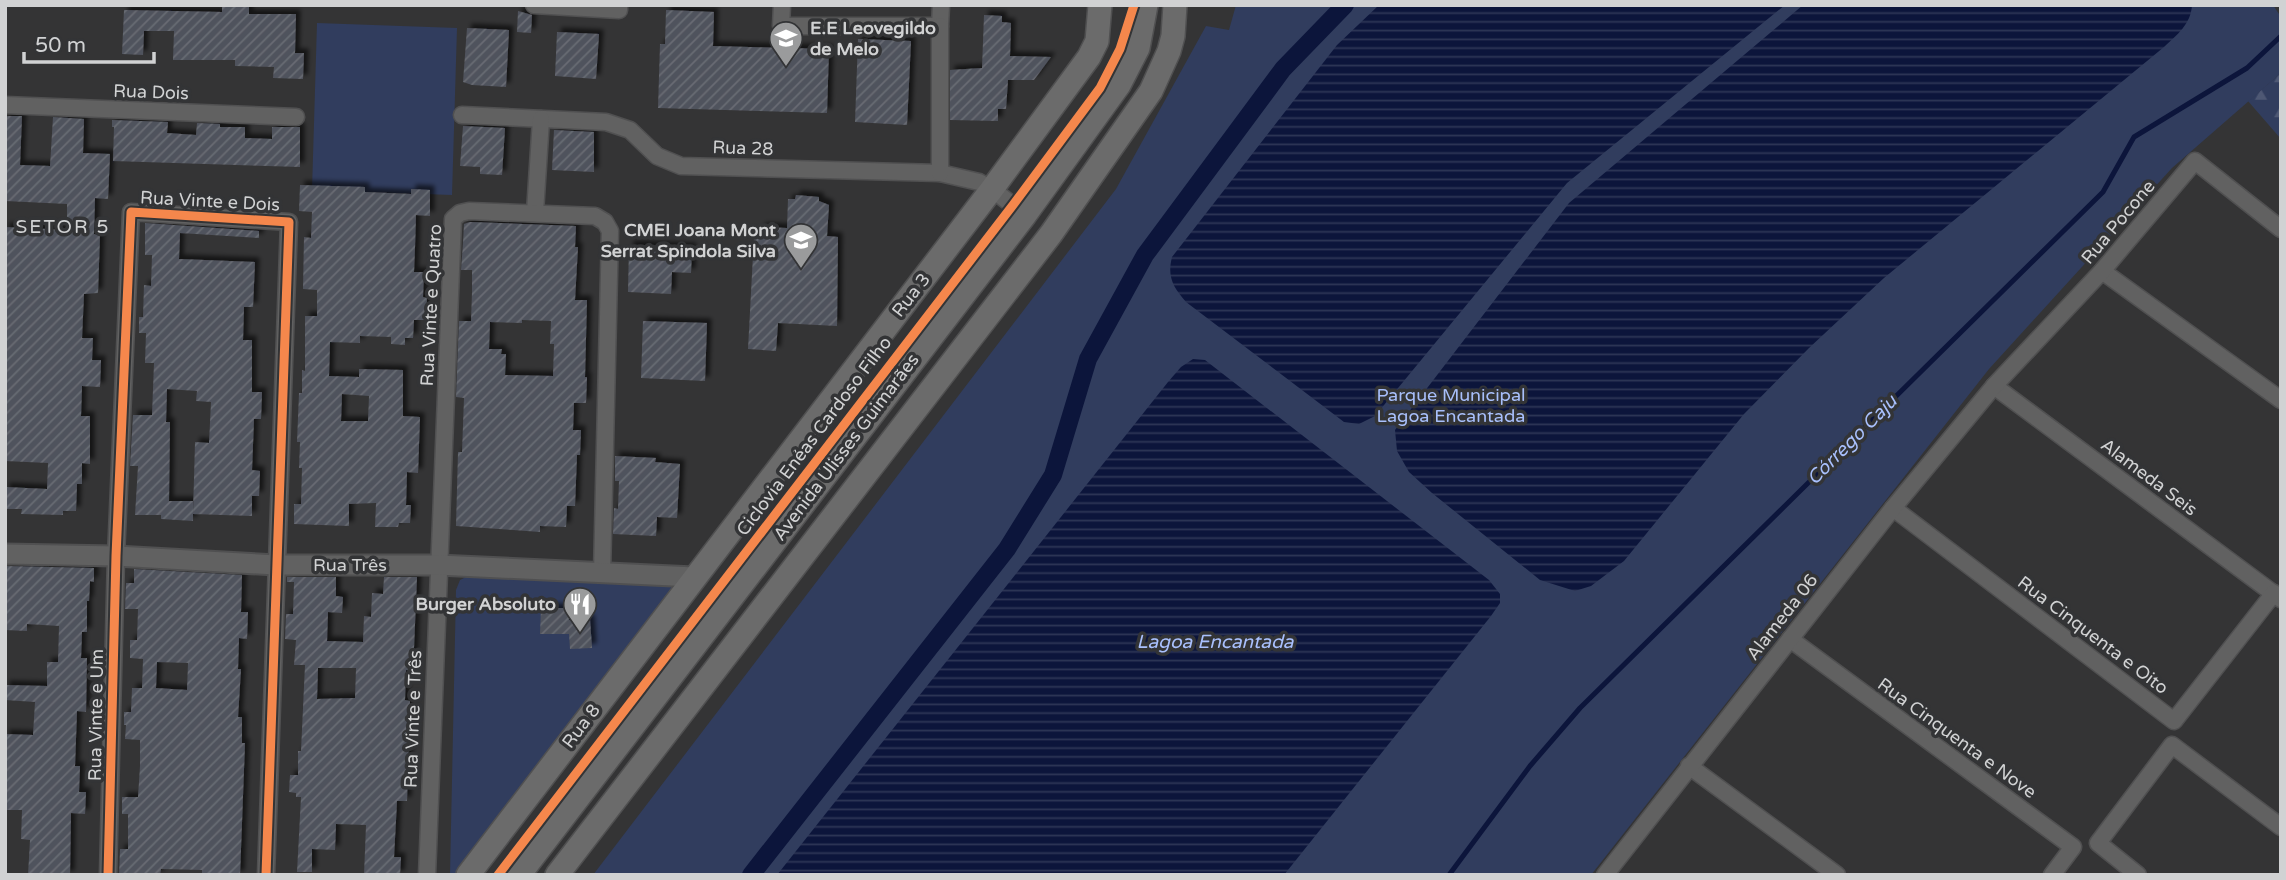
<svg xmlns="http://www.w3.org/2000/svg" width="2286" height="880" font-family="'Varela Round',sans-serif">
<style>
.forest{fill:url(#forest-firs)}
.park{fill:#313d5e}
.water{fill:url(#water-rules)}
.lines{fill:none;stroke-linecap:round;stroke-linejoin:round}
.stream{stroke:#0c153b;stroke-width:5}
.canal{stroke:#0c153b;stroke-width:18}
.building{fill:url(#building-hatch);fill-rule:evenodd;filter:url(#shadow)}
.minor-casing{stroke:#505051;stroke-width:19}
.tertiary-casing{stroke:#505051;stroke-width:23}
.secondary-casing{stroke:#505051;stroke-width:26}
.minor{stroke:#616161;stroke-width:16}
.tertiary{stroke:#616161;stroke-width:19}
.secondary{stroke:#6b6b6b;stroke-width:23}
.cycleway-casing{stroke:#333436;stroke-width:13}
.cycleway{stroke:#f5874c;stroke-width:9}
.labels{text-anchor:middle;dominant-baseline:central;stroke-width:7;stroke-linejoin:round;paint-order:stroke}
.poi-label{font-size:18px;font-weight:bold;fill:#d1d2d3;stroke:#333436;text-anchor:end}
.street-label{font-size:18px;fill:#d1d2d3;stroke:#333436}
.park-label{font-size:18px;fill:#a8bffb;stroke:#333436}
.neighbourhood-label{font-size:19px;letter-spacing:2px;fill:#d1d2d3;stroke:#333436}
.water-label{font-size:19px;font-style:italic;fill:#a9c0fd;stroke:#333436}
</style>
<defs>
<pattern id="forest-firs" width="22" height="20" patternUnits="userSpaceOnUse" patternTransform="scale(1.75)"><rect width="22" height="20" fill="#313d5e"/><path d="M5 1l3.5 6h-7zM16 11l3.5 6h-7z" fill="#4e5874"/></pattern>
<pattern id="water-rules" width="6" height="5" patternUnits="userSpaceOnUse" patternTransform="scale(1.75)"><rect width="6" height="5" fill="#0c153b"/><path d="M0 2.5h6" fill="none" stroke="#2e3656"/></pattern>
<pattern id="building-hatch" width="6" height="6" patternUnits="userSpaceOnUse" patternTransform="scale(1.75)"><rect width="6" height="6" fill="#50535d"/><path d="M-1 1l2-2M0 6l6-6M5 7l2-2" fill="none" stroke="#686b73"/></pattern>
<filter id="shadow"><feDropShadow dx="4.5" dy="-4.5" stdDeviation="2" flood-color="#0009"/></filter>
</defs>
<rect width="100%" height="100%" fill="#343435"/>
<path class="forest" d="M2281,73V139L2248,101Z"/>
<g class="park">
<path d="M1236,5H2273L2281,17V73L2172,168L1989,369L1591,875H593L1116,189L1206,26L1229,30Z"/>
<path d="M317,23L457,28L452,195L312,190Z"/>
<path d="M470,575L677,584L460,875H450L456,590L460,580Z"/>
</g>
<g class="water">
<path d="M1379,5H1785L1567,183L1375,416L1359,424L1344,422L1186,302C1173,287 1167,277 1172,257L1337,45Z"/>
<path d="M1803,5H2192C2191,24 2177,35 2164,47L1884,278L1809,348L1744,414L1624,561L1591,586L1575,591L1540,580L1432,493L1409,472L1397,451L1395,430L1569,203Z"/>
<path d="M1193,359L1205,360L1489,580L1500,594V603L1491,616L1284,875H777L1168,382L1181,367Z"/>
</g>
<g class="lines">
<path class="stream" d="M1449,875L1530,766L1580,708L2103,192L2134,137L2247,68L2281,36"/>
<path class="canal" d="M751,875L1007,549L1053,475L1088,359L1145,255L1283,69L1345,5"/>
</g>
<g class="building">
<path d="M222,6L249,7V14H296L295,53H304L303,79L273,78L274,67L235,66V60H173L174,31H144L143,55L122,54L124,10L222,12Z"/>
<path d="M666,10L714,12L713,46L829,49L827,113L658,108L660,44H665Z"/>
<path d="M518,11L532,15L531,33L517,32Z"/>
<path d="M984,15L1002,16V22L1011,23L1010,56L1051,57L1034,80H1008L1006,109H998V121L950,120V70L982,68Z"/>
<path d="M467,28L509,30L506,87L472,85L463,82Z"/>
<path d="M557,32L599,34L596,79L555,76Z"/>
<path d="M858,39L911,41L907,125L855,122Z"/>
<path d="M5,116H22L20,165L50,166L53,117L84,119L83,153L110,154L108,199L95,198L94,234L100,235L98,293L84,294L82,338H93L92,360H101L100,387L82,386L81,416H90V464L82,463V484H77L76,511H63V515L21,514L22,509H5V487L47,489L48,463L5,461V227L67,230V204L5,201Z"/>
<path d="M112,120L168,122L167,133L196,135L197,123L220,124V127H245V138L272,139V127H300V167L113,161L114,127H112Z"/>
<path d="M463,126L505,128L502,175L480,174V167L460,166Z"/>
<path d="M554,130L594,132V172L552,170Z"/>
<path d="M300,185L365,187V192L411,194V189L430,190V216L416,215L415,247L414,272H424L423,297L427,298L426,320H414L413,338H405V345L391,344V337L360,336V343L330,342L329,376L359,377V369L403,370V416L420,417L418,473L407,472L406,505H411L410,523H399L398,527H375L376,503L349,504V526L294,524V504H301L302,468H299L300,442H297L299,393H302V370L305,371V316H317V290L303,289L304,237L311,238L312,212L299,211ZM342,394L369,396L368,421H341Z"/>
<path d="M796,195L819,197V201L829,205L827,236L838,237L837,326L778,323L776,351L748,349L754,236H760L761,227L787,228L788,199H795Z"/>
<path d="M470,222L576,226L575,247H578L575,300H587L585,377H587L586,403H574L573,430H581L580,455H577L575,506H567L566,527L540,526V532L456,526L458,452H462L464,398L456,397L459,321H471L472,292V270H461L463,243L464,224ZM522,320L551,321L550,344H554L553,376L505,375L506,354H501L502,349H489L490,322L522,323Z"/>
<path d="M145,223L259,231V238L180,233L179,259L255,262L253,307H244L243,340H252V392H262L261,419H254L252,470L260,471L259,496H252V516L193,514L195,442L209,443L211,402L196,401L197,391L167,389L166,422H170L169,501H193V521L161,519V515H135L138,466H130L133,415H152L154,363H145L146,333H139V317H143L144,285L151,286L152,255H145Z"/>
<path d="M629,245L692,247L691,273L672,272L671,294L628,292Z"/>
<path d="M643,321L707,323L705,381L641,378Z"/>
<path d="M615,456L656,458L655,462L680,464L677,518L657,517L656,536L613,534L614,508L618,509L619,481H615Z"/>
<path d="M5,566L94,568V582L90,581L89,601H87V632H82L81,658H87L86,712L77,711L75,766H80L79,792H86L85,814L71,813L70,875H28L30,840L21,839L22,810H5V734L33,735L35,702L5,700V685L47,686V662H58L59,626L27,624V631L5,630Z"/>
<path d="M134,569L242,575L241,612H248L247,639L239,638L238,669H241L238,717H242V743H245L240,875H202V870L161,869L160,875H119L120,849H128V814H122V797H138L140,766V740L125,739L126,725H124V712H131L132,688H142L143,659L130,658V640H137L138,609H125L126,583H134ZM157,662L188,663L187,690L156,688Z"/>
<path d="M287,577H336V596L343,597L342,613L328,612L327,641L363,642L364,616L371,617L372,593L383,594L384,577H417L413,671L406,670L405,700L410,701L407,801H397L396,820L394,857H401L400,875H364L366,825L336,824L335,850L312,849V872H297L301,797H296V793L289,792L290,775H298V751H301L305,665H294L296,640L285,639L286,614H293L294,582H287ZM318,668H356L355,698L317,699Z"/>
<path d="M541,608H569V620L590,619L592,648L570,649L569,634H540Z"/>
</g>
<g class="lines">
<defs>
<g id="minor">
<path d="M534,5L619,10V5"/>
<path d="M782,5L781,26H940L941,5"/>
<path d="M5,105L296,117"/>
<path d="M462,115L606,122L630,130L657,156L681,166L940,173L979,182L992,189L1025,215"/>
<path d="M940,173V26"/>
<path d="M535,212L541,119"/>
<path d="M2102,271L2281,400"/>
<path d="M1994,386L2281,599"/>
<path d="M1893,508L2174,721L2274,593"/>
<path d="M1790,639L2073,847L2052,875"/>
<path d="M1689,766L1837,875"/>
<path d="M108,875L116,556L131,212L289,222L266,875"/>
<path d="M427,875L453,219L460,213L469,211L595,216L605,222L610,231L602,574"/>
<path d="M1605,875L1893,508L1994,386L2102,271L2195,161L2281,229"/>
<path d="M2138,875L2098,843L2172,745L2281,827"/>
</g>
<path id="tertiary" d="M5,554L116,556L276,565H438L694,577"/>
<g id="secondary">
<path d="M468,875L992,189L1089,57L1097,41L1100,5"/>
<path d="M519,875L1025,215L1119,85L1138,48L1146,5"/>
<path d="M557,875L1051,234L1151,91L1169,51L1173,36L1175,5"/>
</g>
</defs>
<use href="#minor" class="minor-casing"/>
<use href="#tertiary" class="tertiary-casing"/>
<use href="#secondary" class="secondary-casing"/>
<use href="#minor" class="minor"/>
<use href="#tertiary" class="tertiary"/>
<use href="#secondary" class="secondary"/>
<defs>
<g id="cycleway">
<path d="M108,875L116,556L131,212L289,222L266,875"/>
<path d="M498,875L1013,205L1100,88L1120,49L1134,5"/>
</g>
</defs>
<use href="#cycleway" class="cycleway-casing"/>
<use href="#cycleway" class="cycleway"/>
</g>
<defs>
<symbol id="school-pin" viewBox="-11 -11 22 30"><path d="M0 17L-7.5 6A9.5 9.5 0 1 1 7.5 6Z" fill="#9a9b9c" stroke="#333436"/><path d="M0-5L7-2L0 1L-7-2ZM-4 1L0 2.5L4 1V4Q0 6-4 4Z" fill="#fff"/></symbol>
<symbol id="restaurant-pin" viewBox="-11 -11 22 30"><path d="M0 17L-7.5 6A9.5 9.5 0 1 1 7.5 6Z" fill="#9a9b9c" stroke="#333436"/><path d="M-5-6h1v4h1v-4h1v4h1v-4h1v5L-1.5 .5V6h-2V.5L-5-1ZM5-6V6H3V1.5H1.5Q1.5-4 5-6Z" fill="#fff"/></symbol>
</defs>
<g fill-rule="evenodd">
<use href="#school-pin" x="767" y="19" width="38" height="52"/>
<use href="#school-pin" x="782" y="221" width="38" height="52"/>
<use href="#restaurant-pin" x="561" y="585" width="38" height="52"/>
</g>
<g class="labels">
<g class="poi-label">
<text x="810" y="28" text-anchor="start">E.E Leovegildo<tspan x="810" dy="21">de Melo</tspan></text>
<text x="776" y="230">CMEI Joana Mont<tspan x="776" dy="21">Serrat Spindola Silva</tspan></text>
<text x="556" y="604">Burger Absoluto</text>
</g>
<g class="street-label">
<text transform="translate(151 92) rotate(2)">Rua Dois</text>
<text transform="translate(743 148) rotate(2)">Rua 28</text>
<text transform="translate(210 201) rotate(3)">Rua Vinte e Dois</text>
<text transform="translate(2118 222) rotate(-50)">Rua Pocone</text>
<text transform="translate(911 295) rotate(-52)">Rua 3</text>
<text transform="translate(431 305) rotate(-87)">Rua Vinte e Quatro</text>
<text transform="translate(814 436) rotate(-53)">Ciclovia Enéas Cardoso Filho</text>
<text transform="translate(846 447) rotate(-53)">Avenida Ulisses Guimarães</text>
<text transform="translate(2149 477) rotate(37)">Alameda Seis</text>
<text x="350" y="565">Rua Três</text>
<text transform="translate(1782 617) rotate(-52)">Alameda 06</text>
<text transform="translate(2093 635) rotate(37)">Rua Cinquenta e Oito</text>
<text transform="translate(96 715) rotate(-89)">Rua Vinte e Um</text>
<text transform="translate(413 719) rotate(-88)">Rua Vinte e Três</text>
<text transform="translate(581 726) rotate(-53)">Rua 8</text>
<text transform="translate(1957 738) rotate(36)">Rua Cinquenta e Nove</text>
</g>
<g class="park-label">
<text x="1451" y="395">Parque Municipal<tspan x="1451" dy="21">Lagoa Encantada</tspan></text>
</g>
<g class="neighbourhood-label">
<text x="63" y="227">SETOR 5</text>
</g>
<g class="water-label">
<text transform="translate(1852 440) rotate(-45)">Córrego Caju</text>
<text x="1215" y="642">Lagoa Encantada</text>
</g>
</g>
<rect width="2286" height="880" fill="none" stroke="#d1d2d3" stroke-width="14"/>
<path d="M24 52v10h130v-10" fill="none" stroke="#d1d2d3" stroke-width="3.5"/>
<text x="35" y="52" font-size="21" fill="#d1d2d3" stroke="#333436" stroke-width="5" paint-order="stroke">50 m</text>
</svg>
